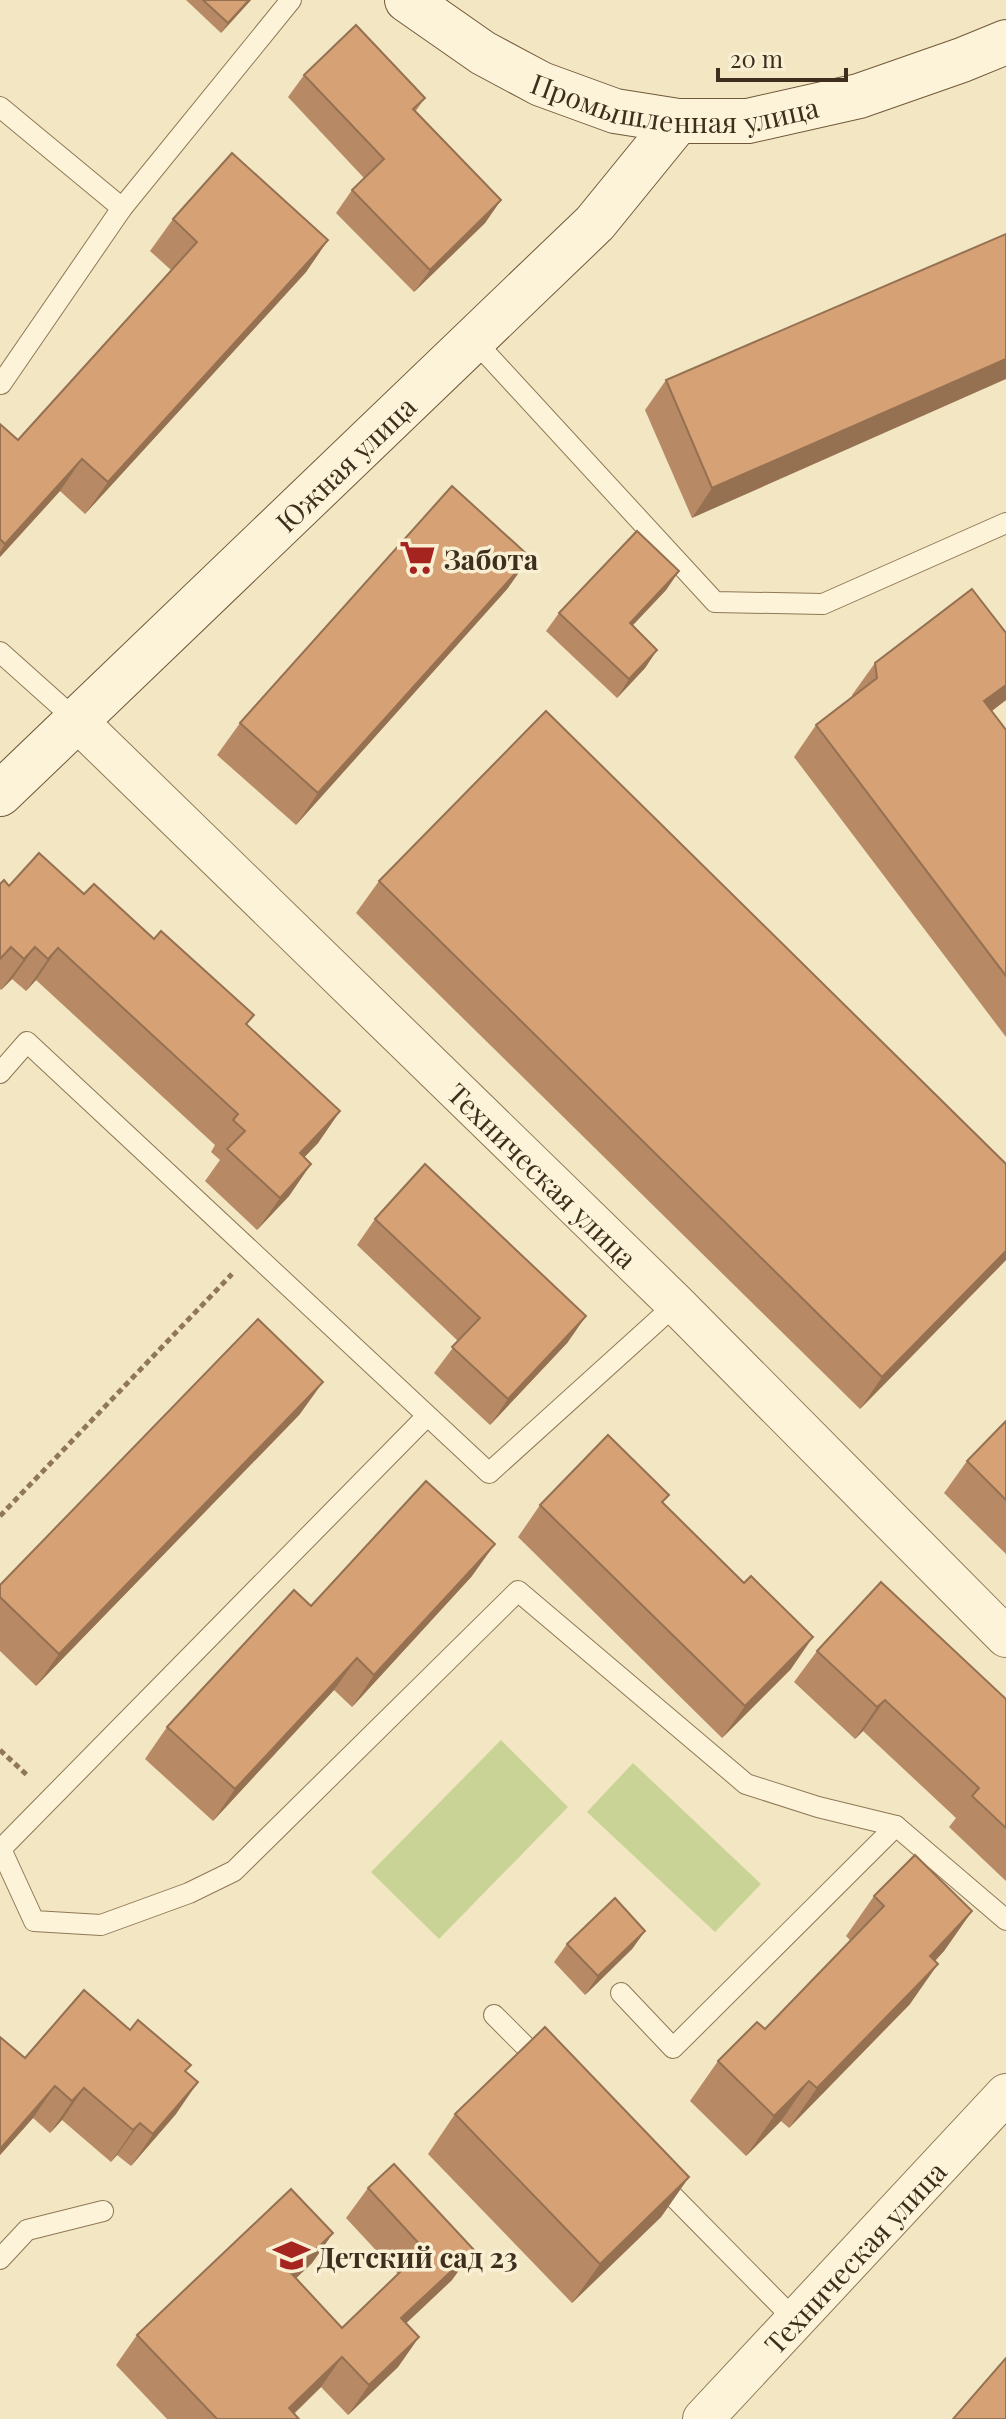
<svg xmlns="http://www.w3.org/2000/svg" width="1006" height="2419" font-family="'Playfair Display',serif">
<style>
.green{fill:#c9d396}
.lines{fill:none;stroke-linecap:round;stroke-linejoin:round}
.lane-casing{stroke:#907857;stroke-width:22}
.street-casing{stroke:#907857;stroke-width:42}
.secondary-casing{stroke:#72583b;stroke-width:46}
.path{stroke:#907857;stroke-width:5;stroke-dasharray:6 4;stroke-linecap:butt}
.lane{stroke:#fcf3d8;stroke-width:20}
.street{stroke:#fcf3d8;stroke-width:40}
.secondary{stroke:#fcf3d8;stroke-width:44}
.wall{fill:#b78a65}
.shaded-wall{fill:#957152}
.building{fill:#d5a175;stroke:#957152;stroke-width:2}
.labels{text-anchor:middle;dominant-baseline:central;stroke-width:7;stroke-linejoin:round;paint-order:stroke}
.street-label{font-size:28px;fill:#3e2e1d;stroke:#f9f0d4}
.poi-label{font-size:28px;font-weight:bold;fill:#3e2e1d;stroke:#f9f0d4;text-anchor:start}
</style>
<rect width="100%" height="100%" fill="#f3e6c3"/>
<g class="green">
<path d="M501,1740L568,1807L439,1939L371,1872Z"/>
<path d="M633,1763L761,1884L715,1932L587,1812Z"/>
</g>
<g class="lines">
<defs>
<g id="lane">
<path d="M0,107L122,208"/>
<path d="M473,339L715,602L823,604L1006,523"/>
<path d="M1,384L122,208L291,0"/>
<path d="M0,652L76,720"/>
<path d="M0,1073L27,1042L489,1473L676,1304"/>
<path d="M0,1847L34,1921L101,1925L189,1893L234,1871L518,1591L746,1784L818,1807L896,1826L1006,1920"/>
<path d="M0,1850L427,1416"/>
<path d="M621,1993L673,2048L896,1826"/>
<path d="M494,2015L545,2066"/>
<path d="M657,2180L795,2320"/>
<path d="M0,2259L27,2230L103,2211"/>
</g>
<g id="street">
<path id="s1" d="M76,720L676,1304L1006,1637"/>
<path id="s2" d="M703,2419L1006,2094"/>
</g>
<g id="secondary">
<path id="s3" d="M407,0L483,53L541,84L615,111L678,121H748L859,96L962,60L1006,42"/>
<path id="s4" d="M0,794L595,223L678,121"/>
</g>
</defs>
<use href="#lane" class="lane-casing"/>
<use href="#street" class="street-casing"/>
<use href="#secondary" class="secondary-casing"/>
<g class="path">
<path d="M0,1516L232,1274"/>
<path d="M0,1750L28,1776"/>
</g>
<use href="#lane" class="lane"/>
<use href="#street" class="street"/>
<use href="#secondary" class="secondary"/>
</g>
<g class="wall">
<path d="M186,0H251L221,33Z"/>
<path d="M304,75L425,98L415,112L501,200L485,223L414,292L336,213L352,190L364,178L288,97Z"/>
<path d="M173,219L328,240L306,272L85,514L60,491L0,557V424L18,440L171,270L150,251Z"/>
<path d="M1006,234L692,518L645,410L666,380Z"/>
<path d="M679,571L666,590L632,626L657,650L645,668L617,698L546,631L559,613Z"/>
<path d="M508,588L296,825L217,755L240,723Z"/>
<path d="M1006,633V700L992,711L1006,730V1037L794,757L816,725L853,697L852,695L875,663Z"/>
<path d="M379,881L1006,1260L860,1409L356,913Z"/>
<path d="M0,884L84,894L247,1025L340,1111L318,1143L304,1157L311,1164L289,1196L257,1230L205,1181L220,1160L211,1152L215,1145L36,980L26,991L12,979L1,990L0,989Z"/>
<path d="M375,1219L568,1342L490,1425L434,1373L458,1341L357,1245Z"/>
<path d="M300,1414L36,1686L0,1651V1585Z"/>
<path d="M1006,1421V1554L944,1493L967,1461Z"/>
<path d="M663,1503L791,1669L722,1738L518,1537L540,1505Z"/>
<path d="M472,1576L352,1707L334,1690L213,1821L145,1759L167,1727L311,1606Z"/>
<path d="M817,1651L1006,1699V1881L949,1827L956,1818L863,1731L855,1739L794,1682Z"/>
<path d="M874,1896L972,1911L944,1951L935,1961L910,2004L789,2128L781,2121L746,2156L690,2101L718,2061L765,2029L851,1941L846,1936Z"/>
<path d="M645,1931L632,1949L585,1995L554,1962L567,1944Z"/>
<path d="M130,2030L186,2072L176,2114L131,2166L117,2155L111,2162L62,2120L50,2133L33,2118L0,2155V2037L25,2058Z"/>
<path d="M455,2114L689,2177L661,2217L572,2303L428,2154Z"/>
<path d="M368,2188L452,2280L406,2323L419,2337L398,2367L348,2415L321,2387L294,2414L299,2419H167L116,2365L137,2335L333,2233L312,2263L296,2278L342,2328L398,2274L346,2218Z"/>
</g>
<g class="shaded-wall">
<path d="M249,0H251L221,33L228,23Z"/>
<path d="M501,200L485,223L414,292L430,270Z"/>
<path d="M328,240L306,272L85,514L108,482Z"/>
<path d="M1006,359V379L692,518L712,488Z"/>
<path d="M82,459L60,491L0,557V552L5,544Z"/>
<path d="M530,557L508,588L296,825L318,793Z"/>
<path d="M679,571L666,590L617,642L630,623Z"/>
<path d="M657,650L645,668L617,698L629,679Z"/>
<path d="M1006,685V700L962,733L984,701Z"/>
<path d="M35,947L12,979L1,990L24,959Z"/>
<path d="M58,948L36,980L26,991L48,959Z"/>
<path d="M340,1111L318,1143L278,1185L300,1153Z"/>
<path d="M311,1164L289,1196L257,1230L280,1198Z"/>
<path d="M1006,1251V1260L860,1409L882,1377Z"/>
<path d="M586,1316L568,1342L490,1425L508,1399Z"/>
<path d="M323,1382L300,1414L36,1686L59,1654Z"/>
<path d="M495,1544L472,1576L352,1707L374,1675Z"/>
<path d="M813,1637L791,1669L722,1738L745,1706Z"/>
<path d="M357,1658L334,1690L213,1821L235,1789Z"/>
<path d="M885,1700L863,1731L855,1739L877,1707Z"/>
<path d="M972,1911L944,1951L902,1996L930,1956Z"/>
<path d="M645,1931L632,1949L585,1995L598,1976Z"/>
<path d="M938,1964L910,2004L789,2128L817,2088Z"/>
<path d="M809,2081L781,2121L746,2156L774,2116Z"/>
<path d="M198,2082L176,2114L131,2166L153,2134Z"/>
<path d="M55,2086L33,2118L0,2155V2149Z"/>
<path d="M84,2088L62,2120L50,2133L72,2101Z"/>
<path d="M140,2123L117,2155L111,2162L133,2130Z"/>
<path d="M689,2177L661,2217L572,2303L600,2264Z"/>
<path d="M333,2233L312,2263L270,2303L291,2273Z"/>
<path d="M474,2250L452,2280L380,2348L401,2318Z"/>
<path d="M419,2337L398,2367L348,2415L369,2385Z"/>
<path d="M342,2357L321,2387L288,2419L289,2408Z"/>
</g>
<g class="building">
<path d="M203,0H249L228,23Z"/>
<path d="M356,25L425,98L413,109L501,200L430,270L352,190L384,159L304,75Z"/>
<path d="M232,153L328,240L108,482L82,459L5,544L0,539V424L18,440L197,242L173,219Z"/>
<path d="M1006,234V359L712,488L666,380Z"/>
<path d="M452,486L530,557L318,793L240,723Z"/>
<path d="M637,531L679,571L630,623L657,650L629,679L559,613Z"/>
<path d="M972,589L1006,633V685L984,701L1006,730V976L816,725L877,678L875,663Z"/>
<path d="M546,711L1006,1164V1251L882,1377L379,881Z"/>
<path d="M39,853L84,894L94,884L154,939L161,931L254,1015L246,1024L340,1111L300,1153L311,1164L280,1198L227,1149L245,1131L233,1120L238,1114L58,948L48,959L35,947L24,959L11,947L0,959V884L4,880L9,886Z"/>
<path d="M425,1164L586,1316L508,1399L452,1347L480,1318L375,1219Z"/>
<path d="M258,1319L323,1382L59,1654L0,1597V1585Z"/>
<path d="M1006,1421V1500L967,1461Z"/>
<path d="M608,1435L669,1495L662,1502L744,1583L751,1576L813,1637L745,1706L540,1505Z"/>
<path d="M426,1481L495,1544L374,1675L357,1658L235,1789L167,1727L294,1590L311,1606Z"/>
<path d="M881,1582L1006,1699V1828L972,1796L979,1788L885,1700L877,1707L817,1651Z"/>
<path d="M915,1855L972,1911L930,1956L938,1964L817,2088L809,2081L774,2116L718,2061L757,2022L765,2029L884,1906L874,1896Z"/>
<path d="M615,1898L645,1931L598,1976L567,1944Z"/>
<path d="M84,1990L130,2030L138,2020L191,2065L185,2071L198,2082L153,2134L140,2123L133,2130L84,2088L72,2101L55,2086L0,2149V2037L25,2058Z"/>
<path d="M545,2027L689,2177L600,2264L455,2114Z"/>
<path d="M394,2164L474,2250L401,2318L419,2337L369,2385L342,2357L289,2408L299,2419H217L137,2335L291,2189L333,2233L291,2273L342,2328L424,2249L368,2188Z"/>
<path d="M1006,2358V2419H953Z"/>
</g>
<defs>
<symbol id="supermarket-bare" viewBox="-9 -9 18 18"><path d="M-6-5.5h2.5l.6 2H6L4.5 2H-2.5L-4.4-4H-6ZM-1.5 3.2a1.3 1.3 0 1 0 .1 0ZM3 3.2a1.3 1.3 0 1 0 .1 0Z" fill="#a62420" stroke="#f9f0d4" stroke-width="2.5" paint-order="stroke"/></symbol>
<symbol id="school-bare" viewBox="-9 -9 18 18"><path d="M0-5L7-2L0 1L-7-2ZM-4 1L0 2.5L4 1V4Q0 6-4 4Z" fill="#a62420" stroke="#f9f0d4" stroke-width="2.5" paint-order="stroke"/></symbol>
</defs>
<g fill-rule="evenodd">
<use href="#supermarket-bare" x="392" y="532" width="51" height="51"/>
<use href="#school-bare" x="266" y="2230" width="51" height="51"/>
</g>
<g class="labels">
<g class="street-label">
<text stroke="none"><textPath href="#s3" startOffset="296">Промышленная улица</textPath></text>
<text stroke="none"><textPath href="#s4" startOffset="478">Южная улица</textPath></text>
<text stroke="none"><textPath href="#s1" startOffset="652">Техническая улица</textPath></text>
<text stroke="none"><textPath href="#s2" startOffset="222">Техническая улица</textPath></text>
</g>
<g class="poi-label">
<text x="444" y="558">Забота</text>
<text x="317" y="2256">Детский сад 23</text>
</g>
</g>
<path d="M718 68v12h128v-12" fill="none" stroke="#3e2e1d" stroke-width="4"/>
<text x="730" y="68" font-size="24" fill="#3e2e1d" stroke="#f9f0d4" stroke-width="6" paint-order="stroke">20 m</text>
</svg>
